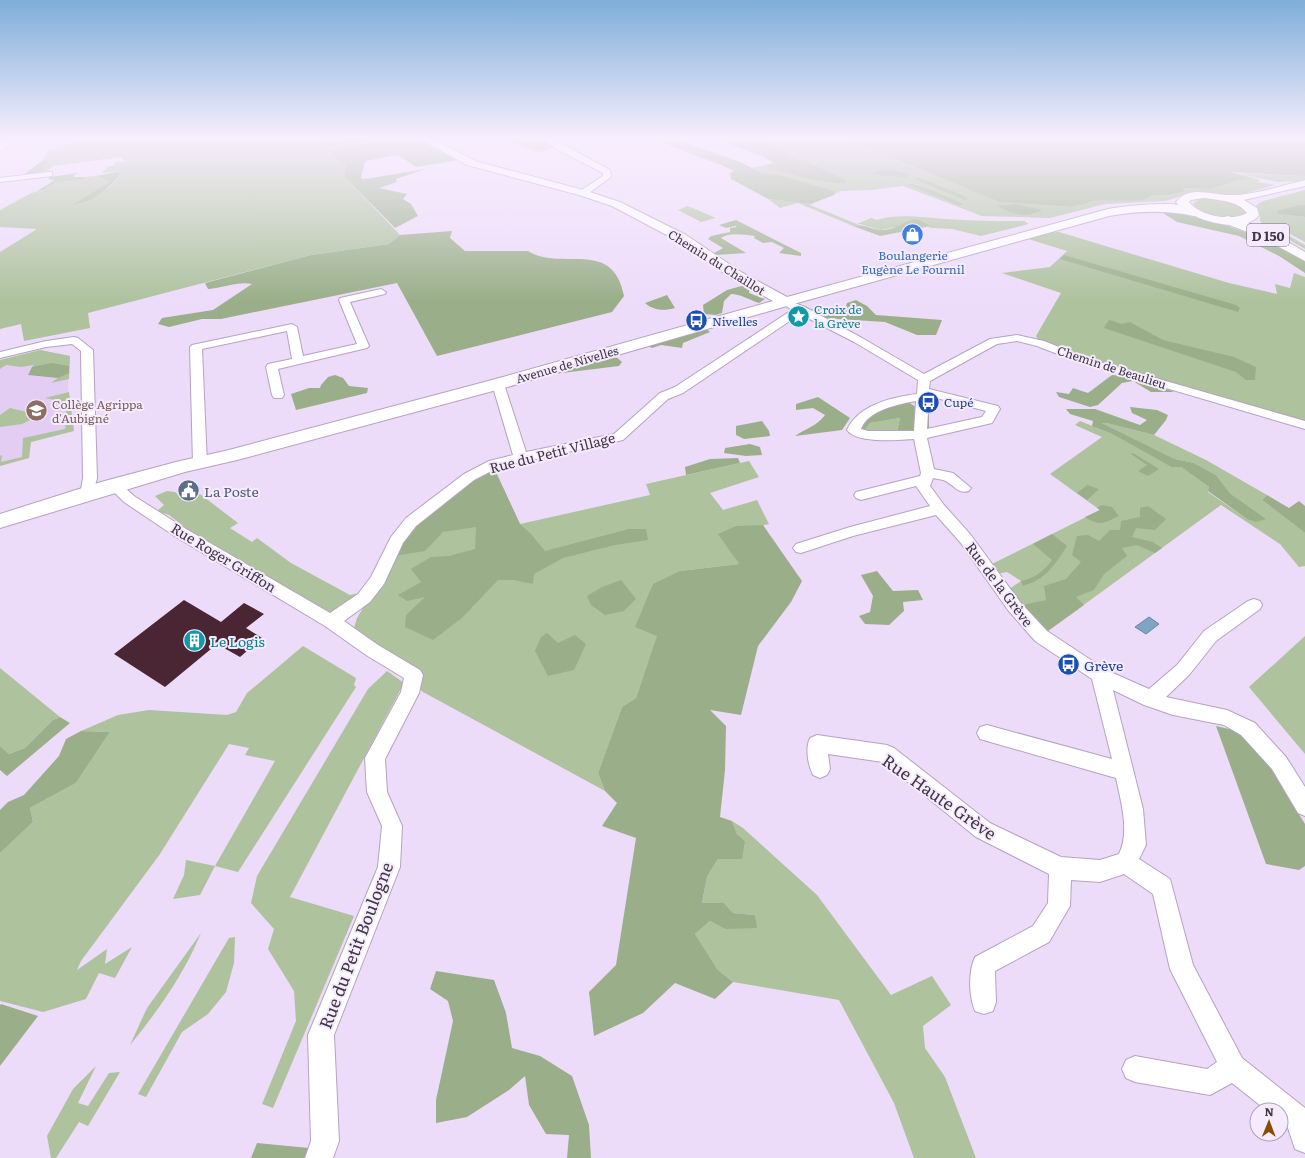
<svg xmlns="http://www.w3.org/2000/svg" width="1305" height="1158" font-family="Literata,serif">
<style>
.built{fill:#e4cdf3}
.green{fill:#aec29e;fill-rule:evenodd}
.forest{fill:#9aaf89}
.water{fill:#80a5c2;stroke:#6c849c}
.building{fill:#4a2634}
.lines{fill:none;stroke-linecap:round;stroke-linejoin:round}
.street-casing{stroke:#b5a3c1;stroke-width:2}
.secondary-casing{stroke:#b5a3c1;stroke-width:2}
.primary-casing{stroke:#b5a3c1;stroke-width:2}
.highway-casing{stroke:#b5a3c1;stroke-width:2}
.street{fill:#fff;fill-rule:evenodd}
.secondary{fill:#fff;fill-rule:evenodd}
.primary{fill:#fff;fill-rule:evenodd}
.highway{fill:#fff;fill-rule:evenodd}
.labels{text-anchor:middle;dominant-baseline:central;stroke-width:4;stroke-linejoin:round;paint-order:stroke}
.far-shop-label{font-size:12px;fill:#366cbe;stroke:#f6ebfe}
.far-street-label{font-size:12px;fill:#3f3744;stroke:#f6ebfe}
.far-culture-label{font-size:12px;fill:#0d838f;stroke:#f6ebfe;text-anchor:start}
.far-transit-label{font-size:12px;fill:#164399;stroke:#f6ebfe;text-anchor:start}
.far-education-label{font-size:12px;fill:#785e54;stroke:#f6ebfe;text-anchor:start}
.shield{fill:#f6ebfe;stroke:#766d7c;stroke-width:1}
.shield-label{font-size:13px;font-weight:bold;fill:#3f3744}
.street-label{font-size:14px;fill:#3f3744;stroke:#f6ebfe}
.service-label{font-size:14px;fill:#4e5e75;stroke:#f6ebfe;text-anchor:start}
.culture-label{font-size:14px;fill:#0d838f;stroke:#f6ebfe;text-anchor:start}
.transit-label{font-size:14px;fill:#164399;stroke:#f6ebfe;text-anchor:start}
.near-street-label{font-size:17px;fill:#3f3744;stroke:#f6ebfe}
</style>
<rect width="100%" height="100%" fill="#eddbfa"/>
<path class="built" d="M40,350L70,356L68,388L74,431L31,442L29,458L0,466V360Z"/>
<g class="green">
<path d="M72,139H207L206,141L218,139H316L326,148L369,139H389L330,151L346,167L344,176L400,235L389,244L311,255L88,313L90,328L24,341L21,324L0,329V252L37,229L0,227V210L31,193L43,190L57,182L82,180L85,177L102,175L98,177L109,182L75,204H79C94,198 116,187 121,171L102,173L107,167L116,165L113,164L119,161L125,162L122,157L53,166L45,173H40L49,161L47,159L43,160L49,149L62,147Z"/>
<path d="M759,139H847L999,202L1071,207L1086,204L1091,201H1106L1152,195H1165L1184,188L1211,189L1236,181L1257,179H1259L1258,182L1275,185L1239,195L1188,194L1165,201L1105,204L1050,218L982,216L903,186L871,190L840,191L834,195L833,191L778,174L762,173L752,168L765,165L774,169L847,182L846,180L812,164L794,158ZM905,181L932,190L963,205L960,206L909,185H912Z"/>
<path d="M1234,173L1305,176V181L1278,182Z"/>
<path d="M1305,190V205H1299L1279,214L1305,217V242L1288,233H1284L1305,245V249L1263,225L1260,221V214L1256,205L1263,201Z"/>
<path d="M768,199L811,204L810,205L857,224L871,218L877,220C897,213 926,218 947,219C973,221 998,221 1024,221L1029,224L981,236L952,229L931,228L928,227L930,226L895,227L881,230L860,224L853,226L798,203L780,208Z"/>
<path d="M1200,199C1217,198 1233,201 1247,211V214C1235,219 1199,219 1193,203Z"/>
<path d="M688,206L716,218L701,222L678,210Z"/>
<path d="M1059,232L1229,283L1277,294L1275,284L1290,288L1294,273L1305,277V425L1085,361L1040,343L1036,336L1061,293L1002,273L1050,267L1067,251L1025,238L1042,233Z"/>
<path d="M40,350L70,356L69,379L51,383L63,374L32,367L34,365L21,367L6,365L0,369V360Z"/>
<path d="M69,392L74,431L31,442L29,458L0,466V456L2,455L1,462L22,457L23,438L65,429L66,421L64,422L66,419V405L63,406L65,402L45,398Z"/>
<path d="M10,408L35,414L36,417L22,424L0,427V415Z"/>
<path d="M900,418L896,435L863,432L870,423Z"/>
<path d="M1080,421L1112,434L1171,467H1181L1209,487L1208,492L1247,519H1265L1231,494L1216,475L1194,463L1175,459L1102,423H1106L1154,435L1206,460L1267,495L1262,500L1305,533V566L1299,567L1280,544L1221,505L1041,636L1008,590L1021,581L1007,572L991,575L986,567L1100,510L1050,474L1102,437L1075,425Z"/>
<path d="M749,461L759,477L710,493L723,510L757,500L769,524L719,534L739,564L680,571L636,698L622,707L598,773L605,791L423,692L360,635L354,628L357,618L405,538L494,468L520,524L650,495L646,484Z"/>
<path d="M167,491L175,492L186,500L200,494L238,523L230,528L252,542L257,538L291,563L350,595L359,593L338,613L327,614L204,542L169,515L159,512L158,510L164,505L155,496Z"/>
<path d="M1305,636V754L1249,687Z"/>
<path d="M303,646L356,678L354,685L356,687L238,872L215,866L200,895L173,899L184,875L186,860L215,866L275,761L245,755L249,748L229,744L160,854L81,961L77,970L107,949L105,964L132,947L115,978L99,973L86,999L43,1012L0,1001V853L33,822L30,808L76,783L110,732L81,731L118,715L149,710L227,715L236,712L247,693Z"/>
<path d="M0,668L60,717L53,720L25,748L9,754L0,746Z"/>
<path d="M387,671L404,683L290,897L354,916L273,1108L262,1104L296,1021L294,991L268,949L274,929L251,903L257,876L368,689Z"/>
<path d="M732,821L743,828L817,895L891,995L932,976L951,1005L923,1026L925,1048L945,1077L976,1158H914L894,1103L839,1000L733,982L718,970L695,934L710,921L725,929L755,915L733,913L724,903H702L707,877L718,859L745,841L737,834Z"/>
<path d="M201,933C184,974 158,1011 130,1045L147,1008Z"/>
<path d="M235,937L234,963L226,992L208,1014L182,1032L146,1097L138,1094L229,938Z"/>
<path d="M96,1066L78,1103L88,1106L109,1073L120,1072L88,1126L79,1122L56,1158H51L47,1136L73,1089Z"/>
</g>
<g class="forest">
<path d="M316,139H369L326,148Z"/>
<path d="M389,139H425L464,159L416,167L398,155L365,161L361,178L365,179L425,169L396,179L397,182L379,188L407,194L403,199L411,204L418,216L395,228L344,176L346,167L329,151Z"/>
<path d="M502,139H548L556,147L539,152Z"/>
<path d="M652,139H674L740,162L762,173L778,174L834,191V195L811,204L768,199L731,179L730,173L734,171L724,166Z"/>
<path d="M715,139H759L794,158L812,164L846,180L847,183C829,185 781,173 765,165L774,163L762,156Z"/>
<path d="M847,139H1305V176L1230,172L1257,179L1236,181L1211,189L1184,188L1183,192L1165,195H1152L1144,200L1091,201L1086,204L1071,207L999,202Z"/>
<path d="M47,159L49,161L40,173L22,176L43,160Z"/>
<path d="M888,169L911,174L906,178L872,174L875,171Z"/>
<path d="M121,171C117,184 89,205 74,204L109,182L97,176Z"/>
<path d="M77,173L73,177H85L83,180L57,182L43,190L37,191L55,180L48,179L50,177Z"/>
<path d="M916,177L920,178L968,198L965,200L915,179Z"/>
<path d="M904,181L932,190L963,204L960,206L908,185L911,184Z"/>
<path d="M1016,204L1042,210C1025,219 1012,214 997,206Z"/>
<path d="M1299,205H1305V217L1278,214L1277,211Z"/>
<path d="M1152,209C1208,217 1258,232 1305,262V273L1279,256L1239,236L1177,222L1163,213H1137L1133,211Z"/>
<path d="M916,219L931,226L880,236L853,226C865,223 873,231 884,230C896,229 905,221 916,219Z"/>
<path d="M736,220L801,253V256L779,253L784,248L772,242L763,243L754,238L755,236C745,235 729,232 721,238L746,253L715,255L714,253L723,248L708,239L711,236L730,232V228L737,227L735,226L726,228L719,225Z"/>
<path d="M452,231L450,238L465,251H528C561,272 613,237 624,296L612,312L437,356L397,283L221,319H202L169,327L158,324L162,318L213,310L252,284C239,281 223,288 208,289L205,283L311,255L389,244L400,235Z"/>
<path d="M1064,255L1236,305L1240,308L1238,312L1060,259Z"/>
<path d="M745,285L750,287L749,293L765,299L759,303C749,300 741,294 731,294L724,301L722,313L716,315L704,314L703,305L727,290Z"/>
<path d="M667,295L675,308C665,311 654,311 645,303Z"/>
<path d="M856,300L867,306L876,315L942,320L936,335H917L885,322L823,318L808,309H845L847,303Z"/>
<path d="M1109,320L1122,324L1130,322L1163,340L1234,357L1256,367L1255,380H1246L1236,372L1104,328Z"/>
<path d="M705,328L710,332L683,343L682,348L661,345L652,348L646,345Z"/>
<path d="M615,356L622,362L619,366L554,374L555,371Z"/>
<path d="M52,363L69,366V373L58,378L28,375L32,367Z"/>
<path d="M335,375L343,378L349,386L368,388L367,393L296,410L291,394L309,388H320L321,385L328,377Z"/>
<path d="M1112,375C1134,377 1153,382 1174,392H1151L1133,381L1122,383L1098,405L1090,407L1059,397L1056,392L1069,394L1073,388L1088,393Z"/>
<path d="M818,397L850,418L842,430L795,436C805,429 817,426 825,415L813,408L796,410V404Z"/>
<path d="M903,399L929,415V430L896,436L900,418L870,423L863,432L860,430L859,418Z"/>
<path d="M1130,407L1157,410L1168,415L1166,420L1154,435L1106,423H1102L1175,459L1194,463L1216,475L1231,494L1266,519L1256,522L1247,519L1208,491L1209,487L1181,467H1171L1112,434L1092,426L1093,421L1070,414L1066,409H1095L1140,425L1147,420L1132,413Z"/>
<path d="M762,421L769,431L770,436L744,439L736,435V426Z"/>
<path d="M750,444L760,447L762,455L746,456L724,453L725,448Z"/>
<path d="M1133,453L1159,469L1148,476L1138,471L1147,465L1131,454Z"/>
<path d="M738,458L740,463L686,475L685,467L710,459Z"/>
<path d="M494,468L520,524L531,534L545,551L629,529H646L648,540L615,545L563,558L534,574L533,584L514,580H498L462,618L433,640L405,627L406,615L425,597L407,601L398,595L421,582L411,569L431,557L449,556L475,549L476,527L443,532L425,551L394,556C404,541 413,525 426,512C445,494 470,481 494,468Z"/>
<path d="M1087,485L1099,489L1087,500L1077,493Z"/>
<path d="M1267,495L1289,508L1299,501L1305,506V533L1262,500Z"/>
<path d="M1102,505L1112,507L1119,516C1104,523 1100,527 1085,517L1100,510L1097,508Z"/>
<path d="M1148,506L1166,519L1155,530L1136,528L1132,537L1153,542L1162,548L1155,553L1137,545L1122,548L1127,556L1104,574L1094,590L1076,597L1084,605L1045,633L1018,606L1046,600L1044,586L1066,579L1081,562L1072,555L1077,536L1088,535L1099,541L1110,530H1120L1121,521L1140,517V508Z"/>
<path d="M763,525L802,581L791,602L758,646L741,715L710,710L726,726L725,770L720,817L732,821L737,834L745,841L742,859H718L707,877L702,903H724L733,913L755,915L757,928L725,929L710,921L695,934L718,970L733,982L715,999L675,983L643,1013L594,1036L589,992L616,965L636,838L602,826L617,803L605,791L598,773L622,707L636,698L657,636L635,627L653,584L680,571L739,564L718,534L736,526Z"/>
<path d="M1052,534L1067,546C1054,566 1046,579 1023,586L1021,581C1035,578 1044,571 1052,560L1033,544Z"/>
<path d="M877,571L893,591L918,590L923,600L903,602L904,611L889,625L865,624L859,616L870,612L873,596L861,575Z"/>
<path d="M621,580L636,599L624,611L605,615L591,605L587,596L602,587Z"/>
<path d="M547,633L558,643L575,635L586,644L574,670L548,676L535,651L541,637Z"/>
<path d="M60,717L70,723L7,776L0,770V746L9,754L25,748L53,720Z"/>
<path d="M1216,726L1238,731L1257,746L1305,824V866L1299,870L1266,864Z"/>
<path d="M81,731L110,732L76,783L30,808L33,822L0,853V810L8,802L24,795L59,756L66,739Z"/>
<path d="M436,971L494,980L506,1013L512,1048L540,1056L572,1076L589,1125L591,1158H567L569,1135L546,1134L529,1105L525,1076L509,1090L467,1117L436,1123V1100L453,1021L448,1001L430,989Z"/>
<path d="M1,1004L38,1016L0,1066V1005Z"/>
<path d="M257,1143L309,1148L306,1158H251Z"/>
</g>
<path class="water" d="M1149,617L1159,624L1146,634L1135,627Z"/>
<path class="building" d="M184,600L221,622L244,603L264,614L246,628L262,638L240,657L217,644L165,687L114,654Z"/>
<g class="lines">
<defs>
<g id="street">
<path d="M544,139H553L610,170L611,177L586,195H580V191L603,176V173L558,150Z"/>
<path d="M49,172H52V176L0,182V178Z"/>
<path d="M381,289L386,292L385,294L350,302L369,346L367,348L278,369L284,395L282,398H274L272,395L266,367L268,364L292,359L287,331L202,349L207,464L205,467H195L193,464L190,347L192,345L292,324L297,327L303,356L357,344L339,300L340,298Z"/>
<path d="M785,299L805,307L862,338L924,374L990,339L1017,335L1044,341L1089,359L1305,421V429L1081,363L1037,346L1017,341L997,344L930,381L929,389L998,406L1000,409L992,423L927,438L934,469L953,473L971,488L969,491C957,495 953,483 943,480C940,479 936,479 933,478L930,486L944,505L970,534L1020,602L1047,631L1106,670L1149,689L1177,665L1204,631L1248,601L1254,599L1260,601L1262,605L1260,609L1216,641L1189,675L1166,697L1227,710L1255,723L1286,757L1305,787V816L1298,813L1272,769L1241,735L1224,725L1173,715L1144,705L1113,690L1143,809L1146,845L1139,859L1170,879L1193,965L1242,1058L1305,1108V1153L1295,1149L1288,1128L1281,1122V1110H1266L1232,1083L1210,1095L1135,1082L1126,1078L1122,1069L1126,1060L1135,1056L1207,1069L1217,1062L1170,969L1153,894L1124,874L1100,882L1071,880L1070,906L1049,942L995,971L996,1002L993,1011L984,1014L975,1011C969,996 968,972 975,957L1033,926L1048,903L1049,874L976,837L883,762L828,754L830,769L827,775L820,778L813,775C808,765 805,748 810,738L817,735L887,745L894,748L990,823L1061,857L1100,860L1119,854C1130,832 1121,802 1116,778L980,739L977,733L980,727L987,725L1112,759L1092,679L1035,641L1008,610L960,542L936,515L853,536L801,553L796,552L793,548L796,544L850,527L930,506L916,486L861,500L856,498L854,495L856,492L920,476L921,473L914,439C898,440 857,444 847,430C858,405 892,397 917,394L918,380L854,342L800,314L683,393L668,399L623,440L499,467L474,480L416,526L403,543L384,584L370,602L344,621L378,645L420,670L423,675L419,693L385,759L387,792L402,826L400,867L334,1035L339,1141L333,1158H305L311,1141L308,1035L378,867L382,826L367,792L365,758L401,692L404,678L366,655L325,626L176,537L124,502L112,490L114,487H124L134,496L186,529L330,613L358,594L371,577L391,537L406,518L464,474L489,461L513,455L492,384L494,381H502L504,384L526,452L614,434L660,393L675,387L792,310L780,302ZM929,396L986,411L982,417L927,429ZM916,401L914,431H868L861,429C868,410 899,404 916,401Z"/>
<path d="M74,337L78,338L93,350L97,478L92,498H82L80,495L83,478L81,351L72,344L46,347L0,358V352L46,341Z"/>
</g>
<g id="secondary">
<path d="M3,139H14L4,149L0,150V142Z"/>
<path d="M420,139H433L475,161L587,191L620,202L686,235L741,272L787,297L1108,209C1124,206 1190,198 1200,212L1194,216C1165,210 1138,211 1109,216L790,305L504,388L237,460L185,472L0,528V514L101,482L176,462L229,450L492,380L773,301L731,278L678,241L612,206L579,195L467,165Z"/>
</g>
<path id="primary" d="M1305,180V186L1244,200L1257,208L1259,215C1244,236 1188,220 1176,202C1188,186 1209,194 1226,195C1252,196 1280,186 1305,180ZM1204,198C1217,200 1239,201 1247,213C1231,222 1200,216 1189,202L1191,200Z"/>
<path id="highway" d="M1228,216L1269,231L1305,252V261L1261,237L1224,223L1222,220L1224,217Z"/>
</defs>
<use href="#street" class="street-casing"/>
<use href="#secondary" class="secondary-casing"/>
<use href="#primary" class="primary-casing"/>
<use href="#highway" class="highway-casing"/>
<use href="#street" class="street"/>
<use href="#secondary" class="secondary"/>
<use href="#primary" class="primary"/>
<use href="#highway" class="highway"/>
</g>
<linearGradient id="sky" x2="0" y2="1"><stop stop-color="#7eaed9"/><stop offset="0.46" stop-color="#f7effd"/><stop offset="1" stop-color="#f7effd" stop-opacity="0"/></linearGradient>
<rect width="1305" height="301" fill="url(#sky)"/>
<defs>
<symbol id="shop-disc" viewBox="-11 -11 22 22"><circle r="9.5" fill="#3f7fe0" stroke="#f6ebfe"/><path d="M-5-2.5h2.3a2.7 3.5 0 0 1 5.4 0H5L5.5 6h-11ZM-1.5-2.5h3a1.5 2.3 0 0 0-3 0Z" fill="#fff"/></symbol>
<symbol id="sight-disc" viewBox="-11 -11 22 22"><circle r="9.5" fill="#0f9aa8" stroke="#f6ebfe"/><path d="M0-6L1.8-2.2L6-1.7L2.9 1.2L3.7 5.4L0 3.3L-3.7 5.4L-2.9 1.2L-6-1.7L-1.8-2.2Z" fill="#fff"/></symbol>
<symbol id="bus-disc" viewBox="-11 -11 22 22"><circle r="9.5" fill="#1a4fb4" stroke="#f6ebfe"/><path d="M-5-6H5V4H4V6H2V4H-2V6H-4V4H-5ZM-3.5-4V0h7V-4ZM-3.5 1.2v1.5H-2V1.2ZM2 1.2v1.5H3.5V1.2Z" fill="#fff"/></symbol>
<symbol id="school-disc" viewBox="-11 -11 22 22"><circle r="9.5" fill="#8d6e63" stroke="#f6ebfe"/><path d="M0-5L7-2L0 1L-7-2ZM-4 1L0 2.5L4 1V4Q0 6-4 4Z" fill="#fff"/></symbol>
<symbol id="civic-disc" viewBox="-11 -11 22 22"><circle r="9.5" fill="#5c6f8a" stroke="#f6ebfe"/><path d="M-.6-6.5H3V-4.5H.6V-3L4-1V1h2V6H-6V1h2V-1L-.6-3ZM-1.2 2.5V6h2.4V2.5Z" fill="#fff"/></symbol>
<symbol id="building-disc" viewBox="-11 -11 22 22"><circle r="9.5" fill="#0f9aa8" stroke="#f6ebfe"/><path d="M-4-6H4V6H1V3H-1V6H-4ZM-2.5-4.3h1.7v1.8h-1.7ZM.8-4.3h1.7v1.8H.8ZM-2.5-1h1.7V.8h-1.7ZM.8-1h1.7V.8H.8Z" fill="#fff"/></symbol>
</defs>
<g fill-rule="evenodd">
<use href="#shop-disc" x="900" y="222" width="25" height="25"/>
<use href="#sight-disc" x="786" y="304" width="25" height="25"/>
<use href="#bus-disc" x="684" y="308" width="25" height="25"/>
<use href="#bus-disc" x="916" y="390" width="25" height="25"/>
<use href="#school-disc" x="24" y="398" width="25" height="25"/>
<use href="#civic-disc" x="176" y="478" width="25" height="25"/>
<use href="#building-disc" x="182" y="628" width="25" height="25"/>
<use href="#bus-disc" x="1056" y="652" width="25" height="25"/>
</g>
<g class="labels">
<g class="far-shop-label">
<text x="913" y="255">Boulangerie<tspan x="913" dy="14">Eugène Le Fournil</tspan></text>
</g>
<g class="far-street-label">
<text transform="translate(717 262) rotate(32)">Chemin du Chaillot</text>
<text transform="translate(567 364) rotate(-16)">Avenue de Nivelles</text>
<text transform="translate(1112 367) rotate(18)">Chemin de Beaulieu</text>
</g>
<g class="far-culture-label">
<text x="814" y="309">Croix de<tspan x="814" dy="14">la Grève</tspan></text>
</g>
<g class="far-transit-label">
<text x="712" y="321">Nivelles</text>
<text x="944" y="402">Cupé</text>
</g>
<g class="far-education-label">
<text x="52" y="404">Collège Agrippa<tspan x="52" dy="14">d'Aubigné</tspan></text>
</g>
<rect class="shield" x="1247" y="224" width="42" height="22" rx="3"/>
<g class="shield-label">
<text x="1268" y="235">D 150</text>
</g>
<g class="street-label">
<text transform="translate(552 452) rotate(-14)">Rue du Petit Village</text>
<text transform="translate(224 557) rotate(31)">Rue Roger Griffon</text>
<text transform="translate(1000 584) rotate(53)">Rue de la Grève</text>
</g>
<g class="service-label">
<text x="204" y="491">La Poste</text>
</g>
<g class="culture-label">
<text x="210" y="641">Le Logis</text>
</g>
<g class="transit-label">
<text x="1084" y="665">Grève</text>
</g>
<g class="near-street-label">
<text transform="translate(940 796) rotate(35)">Rue Haute Grève</text>
<text transform="translate(355 945) rotate(-69)">Rue du Petit Boulogne</text>
</g>
</g>
<g transform="translate(1269 1122) rotate(1)"><circle r="19" fill="#f6ebfe" stroke="#ada3b4"/>
<path d="M0-3L7 15L0 10L-7 15Z" fill="#874d04"/>
<text y="-6" font-size="11" font-weight="bold" text-anchor="middle" fill="#3f3744">N</text>
</g>
</svg>
